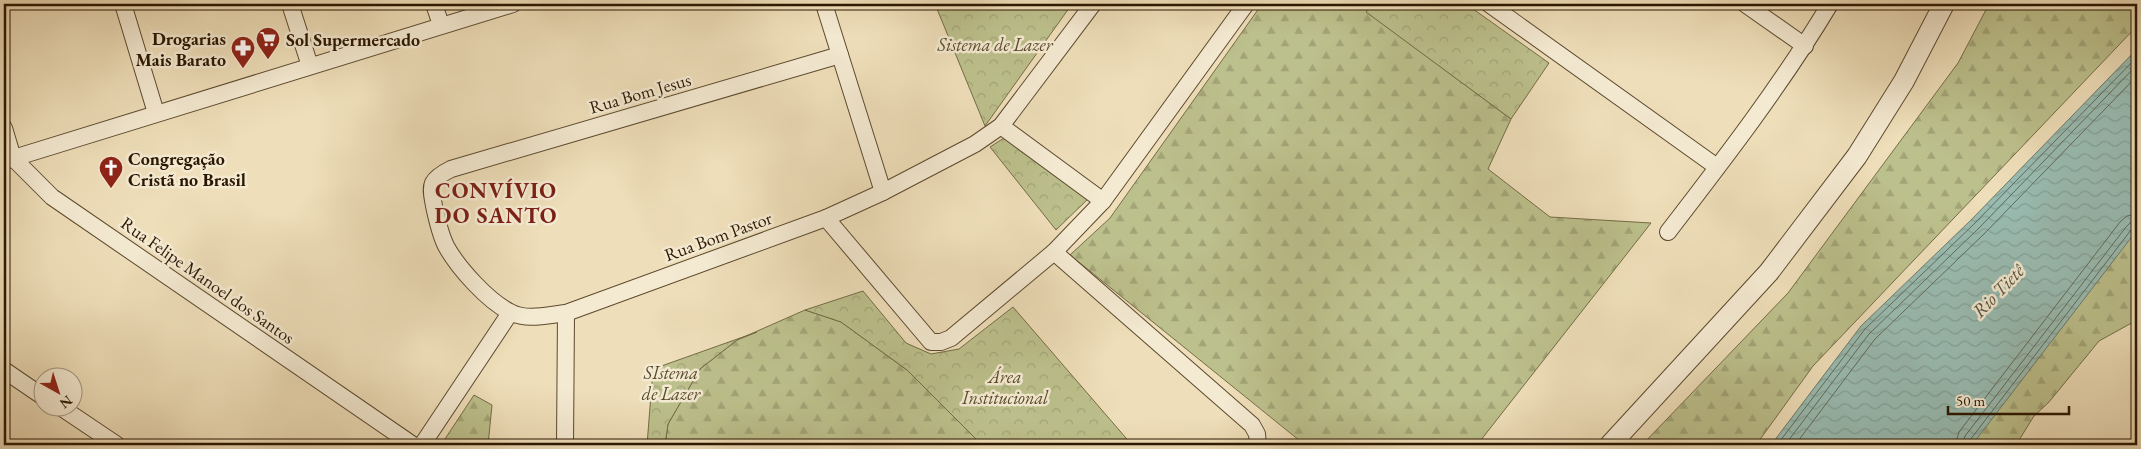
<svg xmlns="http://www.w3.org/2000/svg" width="2141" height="449" font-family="'EB Garamond',serif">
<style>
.forest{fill:url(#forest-firs);stroke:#746c46}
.park{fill:url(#park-crowns);stroke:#746c46}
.water{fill:url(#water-waves);stroke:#6d7a6b}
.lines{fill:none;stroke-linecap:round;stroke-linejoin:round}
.shore{stroke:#626a59;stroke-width:1}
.minor-casing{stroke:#5c492e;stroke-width:18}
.tertiary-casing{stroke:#5c492e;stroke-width:22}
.minor{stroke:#f4ead2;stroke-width:16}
.tertiary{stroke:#f4ead2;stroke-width:20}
.labels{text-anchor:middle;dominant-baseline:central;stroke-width:5;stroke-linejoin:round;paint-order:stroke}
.poi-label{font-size:18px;font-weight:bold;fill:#2b1700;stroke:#f4ead2;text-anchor:start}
.park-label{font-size:18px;font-style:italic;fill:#564a2a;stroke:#f4ead2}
.street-label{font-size:18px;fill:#2b1700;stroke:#f4ead2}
.water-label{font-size:19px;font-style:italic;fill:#52513e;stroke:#f4ead2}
.district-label{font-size:22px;font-weight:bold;letter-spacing:1px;fill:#7a1f14;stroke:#f4ead2}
</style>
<defs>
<pattern id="forest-firs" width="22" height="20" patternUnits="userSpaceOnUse" patternTransform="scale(1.25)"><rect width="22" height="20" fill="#bcc08c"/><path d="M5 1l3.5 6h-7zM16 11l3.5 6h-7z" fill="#a2a477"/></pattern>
<pattern id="park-crowns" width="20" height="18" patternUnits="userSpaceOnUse" patternTransform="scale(1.25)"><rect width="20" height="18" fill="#bcc08c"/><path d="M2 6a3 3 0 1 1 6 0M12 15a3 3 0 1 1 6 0" fill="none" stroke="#a2a477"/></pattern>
<pattern id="water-waves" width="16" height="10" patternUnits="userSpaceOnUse" patternTransform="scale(1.25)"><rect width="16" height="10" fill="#99bcb2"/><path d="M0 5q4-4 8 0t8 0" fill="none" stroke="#84a197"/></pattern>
</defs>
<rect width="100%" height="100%" fill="#eedeb9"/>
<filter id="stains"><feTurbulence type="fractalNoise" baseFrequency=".004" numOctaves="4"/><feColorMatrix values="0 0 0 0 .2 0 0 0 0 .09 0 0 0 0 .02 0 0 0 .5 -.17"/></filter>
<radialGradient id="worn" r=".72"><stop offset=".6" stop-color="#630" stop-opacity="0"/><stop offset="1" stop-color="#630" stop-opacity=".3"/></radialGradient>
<g class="forest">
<path d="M1262,4H1372L1367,12L1511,119L1488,169L1550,217L1651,223L1477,445H1305L1070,255L1110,218Z"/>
<path d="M1989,4H2137V26L1813,366L1756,445H1642L1788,293L1958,63Z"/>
<path d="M2137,225V320L2099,341L2049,402L2034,416L2016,445H1940Z"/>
<path d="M805,310L841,322L907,370L982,445H665L668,424L700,369L737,340Z"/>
<path d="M474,395L492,405L488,445H441Z"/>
</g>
<g class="park">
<path d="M935,4H1072L985,126Z"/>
<path d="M1372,4H1466L1549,63L1511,119L1366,12Z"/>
<path d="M1007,136L1090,197L1056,230L990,147Z"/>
<path d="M863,291L906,343L931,354L959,349L1013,307L1132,445H982L907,370L841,322L805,310Z"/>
<path d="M757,332L737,340L700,369L668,424L665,445H647L653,369Z"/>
</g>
<path class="water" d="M2137,49V230L1972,445H1771L1861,326L1971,220Z"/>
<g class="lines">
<g class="shore">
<path d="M1777,445L1865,329L1974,224L2137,57"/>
<path d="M1785,445L1869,334L1979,228L2137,65"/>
<path d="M1795,445L1875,339L1984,234L2137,76"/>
<path d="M1955,445L1959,432L2120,222L2127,216L2137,214"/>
<path d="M1962,445L1965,436L2126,227L2131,222H2137"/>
<path d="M1969,445L1970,440L2131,230L2137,228"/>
</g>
<defs>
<g id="minor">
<path d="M123,4L156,113"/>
<path d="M290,4L310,66"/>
<path d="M434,4L441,25"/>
<path d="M824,4L883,192"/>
<path d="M1489,4L1717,167"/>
<path d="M1745,4L1805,46"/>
<path d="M840,55L451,169C445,172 436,177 433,183C430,190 433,199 434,206C437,220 440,234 446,246C458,268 488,301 510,312C526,321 548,315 566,313L826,218L883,192L975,144L1001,126L1093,4"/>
<path d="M1001,126L1103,201"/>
<path d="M4,128L13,158L52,197L413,445"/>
<path d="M4,161L513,4"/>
<path d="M826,218L931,342H941L951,338L1054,252L1103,201L1246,4"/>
<path d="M1668,232C1725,158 1782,84 1830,4"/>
<path d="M1054,252L1252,425L1257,434L1258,445"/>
<path d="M4,370L42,396"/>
<path d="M59,406L117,445"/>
<path d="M422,445L510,313"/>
<path d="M565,445L566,313"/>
</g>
<path id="tertiary" d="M1610,445L1769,272L1857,156L1904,81L1944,4"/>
</defs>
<use href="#minor" class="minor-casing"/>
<use href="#tertiary" class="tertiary-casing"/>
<use href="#minor" class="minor"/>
<use href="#tertiary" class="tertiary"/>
</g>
<defs>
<symbol id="supermarket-pin" viewBox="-11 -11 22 30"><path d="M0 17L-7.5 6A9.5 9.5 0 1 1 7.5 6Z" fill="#8f2418" stroke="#f4ead2"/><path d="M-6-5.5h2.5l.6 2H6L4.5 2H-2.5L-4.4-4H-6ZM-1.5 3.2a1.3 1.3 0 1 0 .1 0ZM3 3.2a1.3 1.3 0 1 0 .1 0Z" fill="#fff"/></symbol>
<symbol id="pharmacy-pin" viewBox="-11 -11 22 30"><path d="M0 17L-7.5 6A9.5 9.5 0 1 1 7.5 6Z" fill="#8f2418" stroke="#f4ead2"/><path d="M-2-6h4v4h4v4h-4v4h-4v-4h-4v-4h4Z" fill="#fff"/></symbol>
<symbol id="church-pin" viewBox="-11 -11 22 30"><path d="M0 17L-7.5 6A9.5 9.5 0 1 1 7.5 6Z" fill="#8f2418" stroke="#f4ead2"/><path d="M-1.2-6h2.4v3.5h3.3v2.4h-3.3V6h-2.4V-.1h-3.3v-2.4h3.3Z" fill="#fff"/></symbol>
</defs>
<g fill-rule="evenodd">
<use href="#supermarket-pin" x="254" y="25" width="28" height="38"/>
<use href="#pharmacy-pin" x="229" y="34" width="28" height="38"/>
<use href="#church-pin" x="97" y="154" width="28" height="38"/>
</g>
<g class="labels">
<g class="poi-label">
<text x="226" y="38" text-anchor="end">Drogarias<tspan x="226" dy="21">Mais Barato</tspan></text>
<text x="286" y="39">Sol Supermercado</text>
<text x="128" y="158">Congregação<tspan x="128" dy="21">Cristã no Brasil</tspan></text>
</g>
<g class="park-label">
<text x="995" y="44">Sistema de Lazer</text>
<text x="671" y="372">SIstema<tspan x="671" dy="21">de Lazer</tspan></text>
<text x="1005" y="376">Área<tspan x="1005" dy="21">Institucional</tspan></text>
</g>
<g class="street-label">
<text transform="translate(640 93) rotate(-16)">Rua Bom Jesus</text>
<text transform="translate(718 236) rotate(-20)">Rua Bom Pastor</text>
<text transform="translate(208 280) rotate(35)">Rua Felipe Manoel dos Santos</text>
</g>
<g class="water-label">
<text transform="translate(1998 291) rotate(-46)">Rio Tietê</text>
</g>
<g class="district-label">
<text x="496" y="190">CONVÍVIO<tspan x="496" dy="25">DO SANTO</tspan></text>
</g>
</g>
<rect width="2141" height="449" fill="none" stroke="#eedeb9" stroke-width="20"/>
<rect x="5" y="5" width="2131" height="439" fill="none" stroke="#2b1700" stroke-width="2.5"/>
<rect x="10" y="10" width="2121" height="429" fill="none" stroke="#2b1700"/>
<g transform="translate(58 392) rotate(141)"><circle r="24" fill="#f4ead2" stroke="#a4967e"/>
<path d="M0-4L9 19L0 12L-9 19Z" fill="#8f2418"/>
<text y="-8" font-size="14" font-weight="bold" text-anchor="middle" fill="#2b1700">N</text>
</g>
<path d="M1948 406v8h121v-8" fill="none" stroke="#2b1700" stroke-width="2.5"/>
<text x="1956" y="406" font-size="15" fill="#2b1700" stroke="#f4ead2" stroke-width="4" paint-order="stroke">50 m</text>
<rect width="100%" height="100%" filter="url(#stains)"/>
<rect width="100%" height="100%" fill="url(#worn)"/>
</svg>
